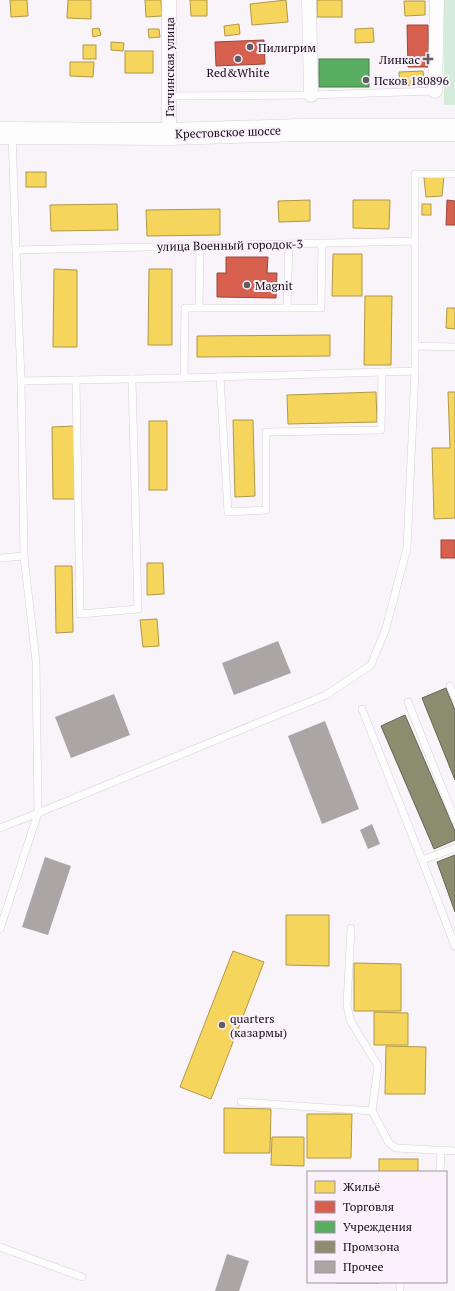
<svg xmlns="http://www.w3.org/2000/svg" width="455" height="1291" font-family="'PT Serif',serif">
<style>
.green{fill:#d6ecda}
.homes{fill:#f6d55c;stroke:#b19846}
.shops{fill:#d6604d;stroke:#9b463b}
.public{fill:#5aae61;stroke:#447d49}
.industry{fill:#8c8c6e;stroke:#676552}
.building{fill:#aba5a6}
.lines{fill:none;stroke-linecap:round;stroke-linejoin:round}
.lane-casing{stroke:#d5d0d6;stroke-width:8}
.street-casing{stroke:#d5d0d6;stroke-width:15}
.primary-casing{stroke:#d5d0d6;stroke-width:23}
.lane{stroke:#fefdfe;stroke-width:7}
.street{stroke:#fefdfe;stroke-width:14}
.primary{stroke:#fefdfe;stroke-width:22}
.poi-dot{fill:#625d63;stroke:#fbf1fd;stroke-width:1.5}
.labels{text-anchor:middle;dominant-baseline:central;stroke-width:4;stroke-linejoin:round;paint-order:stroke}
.poi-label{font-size:12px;fill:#110b11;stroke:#fbf1fd;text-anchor:start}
.street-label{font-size:12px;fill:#110b11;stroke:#fbf1fd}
</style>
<rect width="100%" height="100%" fill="#f9f4fa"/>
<rect class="green" x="444" y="0" width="11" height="105"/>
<g class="homes">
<path d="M10,0H27L28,16L11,17Z"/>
<path d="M68,0H91V19L67,18Z"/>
<path d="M145,0H161L162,16L146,17Z"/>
<path d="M190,0H207V16H191Z"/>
<path d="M286,0L288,22L252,25L250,4Z"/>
<rect x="317" y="0" width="25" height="17"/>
<path d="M404,1H425V15L405,16Z"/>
<path d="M239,24L240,34L225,36L224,26Z"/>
<path d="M99,28L101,35L93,37L92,29Z"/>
<path d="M373,28L374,42L355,43V29Z"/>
<path d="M148,29H159L160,37L149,38Z"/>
<path d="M111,42L124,43L123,51L111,50Z"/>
<rect x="83" y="45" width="13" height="14"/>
<rect x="125" y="51" width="28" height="22"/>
<path d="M70,62H94L93,77L70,76Z"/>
<path d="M423,71L424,84L400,86L399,72Z"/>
<rect x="26" y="172" width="20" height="15"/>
<path d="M444,176L442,196L426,197L424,178Z"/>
<path d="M310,200V221L279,222L278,201Z"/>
<path d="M353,200H390L389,229L353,228Z"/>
<path d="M117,204L118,230L51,231L50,205Z"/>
<rect x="422" y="204" width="9" height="11"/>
<path d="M220,209V235L147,236L146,210Z"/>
<path d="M333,254H362V296H332Z"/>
<path d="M54,269L77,270V347H53Z"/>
<path d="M149,269H172V345H148Z"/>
<path d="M365,296H392L391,365H364Z"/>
<path d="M447,308H455V329L446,328Z"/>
<path d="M330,335V356L197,357V336Z"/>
<path d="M376,392L377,422L288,424L287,395Z"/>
<path d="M448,392H455V518L434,519L432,448H450Z"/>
<path d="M233,420H253L255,496L235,497Z"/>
<rect x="149" y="421" width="18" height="69"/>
<path d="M74,426L76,499H53L52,427Z"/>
<path d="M147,563H163L164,594L147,595Z"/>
<path d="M55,566H72L73,632L56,633Z"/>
<path d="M157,619L159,646L143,647L140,620Z"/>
<path d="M286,915H329V966L286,965Z"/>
<path d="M233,951L264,962L211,1099L180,1087Z"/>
<path d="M354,963L401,964V1011H354Z"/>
<path d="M374,1012L408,1013V1045H374Z"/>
<path d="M386,1046L426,1047L425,1094H385Z"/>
<path d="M224,1108L271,1109L270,1153H224Z"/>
<path d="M307,1114H352L351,1158H307Z"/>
<path d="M272,1137H304V1166L271,1165Z"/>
<rect x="379" y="1159" width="39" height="13"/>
<rect x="336" y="1282" width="42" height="1"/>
</g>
<g class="shops">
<path d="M407,25H428L429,67H408Z"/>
<path d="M264,40L265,64L216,66L215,42Z"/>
<path d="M447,200L455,201V225H446Z"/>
<path d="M226,257H268L267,273H277L276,298L217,297V273H226Z"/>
<rect x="441" y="540" width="14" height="18"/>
</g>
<rect class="public" x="319" y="59" width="50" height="28"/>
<g class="industry">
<path d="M446,688L455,710V780L422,698Z"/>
<path d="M405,715L455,831V840L434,849L381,726Z"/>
<path d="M455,855V912L437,862Z"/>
</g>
<g class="building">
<path d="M278,641L291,673L234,695L222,663Z"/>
<path d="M114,694L130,735L71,758L55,717Z"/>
<path d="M325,721L359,809L322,824L288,736Z"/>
<path d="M372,824L380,844L368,849L360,830Z"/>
<path d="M45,857L71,866L48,935L22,927Z"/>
<path d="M227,1254L249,1261L239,1291H215Z"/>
</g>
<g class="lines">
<defs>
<g id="lane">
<path d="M169,96L311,95L435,91"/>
<path d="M12,135L16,250L415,241V346L455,347"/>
<path d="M415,241V174H455"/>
<path d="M199,308H321L322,243"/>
<path d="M287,308L289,244"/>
<path d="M220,377L228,512L266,510V432L381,430L382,372"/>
<path d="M184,378L185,308H199L200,245"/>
<path d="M76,380L80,614L138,609L132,379"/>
<path d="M21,381L184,378L415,371"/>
<path d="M0,558L24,556"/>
<path d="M450,686L455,698"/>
<path d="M408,702L455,820"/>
<path d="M362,709L422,860L455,946"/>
<path d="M0,828L38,813L36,662L24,556L21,381L16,250"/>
<path d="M422,860L455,848"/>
<path d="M351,928L347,1005L350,1020L378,1066L372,1111"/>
<path d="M0,929L38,813L326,695L371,665L386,628L407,548L415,371V346"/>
<path d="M241,1102L372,1111L389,1143L396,1148L455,1151"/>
<path d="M440,1172L441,1151"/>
<path d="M0,1247L82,1277"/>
<path d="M400,1291V1282"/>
</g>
<g id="street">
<path d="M309,0L311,95"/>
<path d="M435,91L437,0"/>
<path d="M169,134V0"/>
</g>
<path id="primary" d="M0,133L169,134L299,130H455"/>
</defs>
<use href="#lane" class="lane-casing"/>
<use href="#street" class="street-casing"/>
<use href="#primary" class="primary-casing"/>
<use href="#lane" class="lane"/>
<use href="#street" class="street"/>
<use href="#primary" class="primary"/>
</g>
<g class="poi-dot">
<circle cx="250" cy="47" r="4"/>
<circle cx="238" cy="59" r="4"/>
<path d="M426 53h4v4h4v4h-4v4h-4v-4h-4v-4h4z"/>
<circle cx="366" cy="80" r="4"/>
<circle cx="247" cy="285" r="4"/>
<circle cx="222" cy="1025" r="4"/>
</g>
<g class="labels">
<g class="poi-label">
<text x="258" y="47">Пилигрим</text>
<text x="420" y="59" text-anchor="end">Линкас</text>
<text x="238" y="72" text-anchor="middle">Red&amp;White</text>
<text x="374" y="80">Псков 180896</text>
<text x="255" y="285">Magnit</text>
<text x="230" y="1018">quarters<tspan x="230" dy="14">(казармы)</tspan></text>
</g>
<g class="street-label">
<text transform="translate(169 67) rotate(-90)">Гатчинская улица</text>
<text transform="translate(228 132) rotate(-2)">Крестовское шоссе</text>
<text transform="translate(230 245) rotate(-1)">улица Военный городок-3</text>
</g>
</g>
<rect x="307" y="1171" width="140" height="112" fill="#fbf1fd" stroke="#9d959f"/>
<rect x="315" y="1181" width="20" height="12" fill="#f6d55c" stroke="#9d959f"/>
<text x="343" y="1191" font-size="12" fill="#110b11">Жильё</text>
<rect x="315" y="1201" width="20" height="12" fill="#d6604d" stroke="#9d959f"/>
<text x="343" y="1211" font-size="12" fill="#110b11">Торговля</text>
<rect x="315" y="1221" width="20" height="12" fill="#5aae61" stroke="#9d959f"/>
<text x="343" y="1231" font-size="12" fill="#110b11">Учреждения</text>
<rect x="315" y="1241" width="20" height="12" fill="#8c8c6e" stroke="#9d959f"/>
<text x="343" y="1251" font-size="12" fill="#110b11">Промзона</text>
<rect x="315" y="1261" width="20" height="12" fill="#aba5a6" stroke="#9d959f"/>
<text x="343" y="1271" font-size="12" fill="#110b11">Прочее</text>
</svg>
